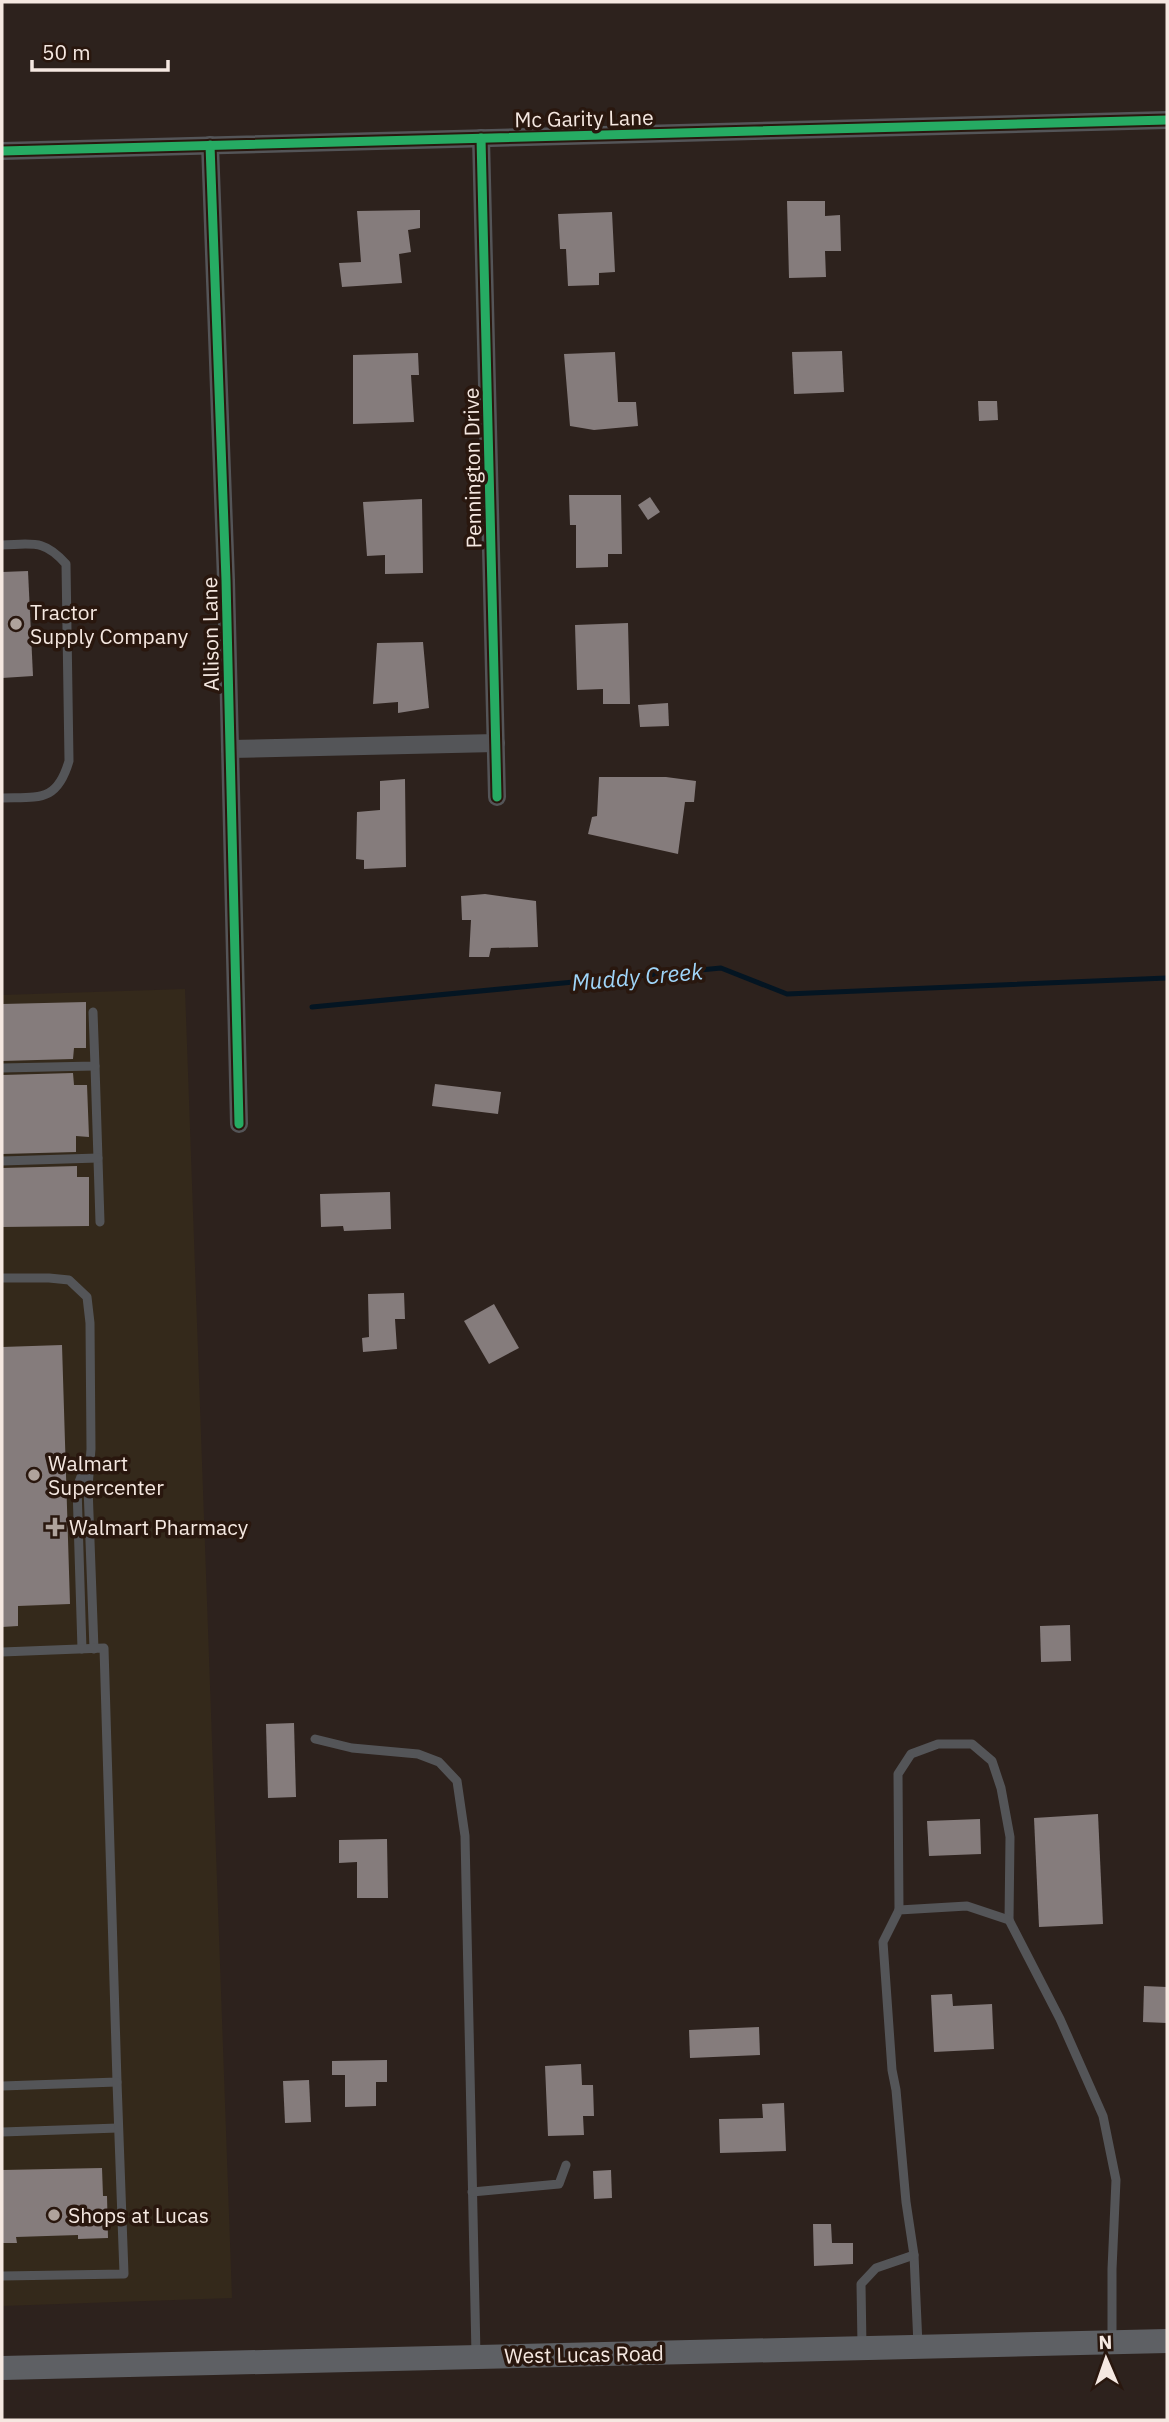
<svg xmlns="http://www.w3.org/2000/svg" width="1169" height="2422" font-family="'IBM Plex Sans',sans-serif">
<style>
.commercial{fill:#34291b}
.lines{fill:none;stroke-linecap:round;stroke-linejoin:round}
.stream{stroke:#041522;stroke-width:5}
.building{fill:#857c7c}
.lane{stroke:#545558;stroke-width:9}
.street{stroke:#545558;stroke-width:18}
.secondary{stroke:#5e6064;stroke-width:24}
.cycleway-casing{stroke:#29170e;stroke-width:13}
.cycleway{stroke:#26ab63;stroke-width:9}
.poi-dot{fill:#afa39c;stroke:#29170e;stroke-width:2.5}
.labels{text-anchor:middle;dominant-baseline:central;stroke-width:7;stroke-linejoin:round;paint-order:stroke}
.street-label{font-size:21px;fill:#f5e8e1;stroke:#29170e}
.poi-label{font-size:21px;fill:#f5e8e1;stroke:#29170e;text-anchor:start}
.water-label{font-size:23px;font-style:italic;fill:#9fd5f9;stroke:#29170e}
</style>
<rect width="100%" height="100%" fill="#2d221d"/>
<path class="commercial" d="M185,989L232,2298L2,2306V995Z"/>
<g class="lines">
<path class="stream" d="M312,1007L721,968L787,994L1167,978"/>
</g>
<g class="building">
<path d="M787,201H825V216L840,215L841,251H825L826,277L789,278Z"/>
<path d="M420,210V228L408,230L411,252L399,254L402,283L342,287L339,263L361,262L357,211Z"/>
<path d="M612,212L615,272L599,273V285L568,286L566,249H560L558,214Z"/>
<path d="M842,351L844,392L794,394L792,352Z"/>
<path d="M615,352L618,402H636L638,426L594,430L570,426L564,354Z"/>
<path d="M418,353L419,375H411L414,422L353,424V355Z"/>
<path d="M978,401H997L998,420L979,421Z"/>
<path d="M569,495H621L622,554H608V567L576,568V525H570Z"/>
<path d="M650,497L660,512L648,520L638,505Z"/>
<path d="M422,499L423,573L385,574V555L367,556L363,502Z"/>
<path d="M28,571L33,676L2,678V572Z"/>
<path d="M628,623L630,704H603V689L577,690L575,625Z"/>
<path d="M423,642L429,708L398,713V702L373,704L377,643Z"/>
<path d="M668,703L669,726L640,727L638,705Z"/>
<path d="M599,777H666L696,781L694,802H685L678,854L588,834L592,817L597,816Z"/>
<path d="M405,779L406,867L364,869V860L356,859L357,812L380,810V781Z"/>
<path d="M485,894L536,901L538,947L491,948L489,957H469L471,920H462L461,896Z"/>
<path d="M86,1002V1048H74L73,1059L2,1061V1004Z"/>
<path d="M73,1073L74,1085H87L89,1137L76,1136V1152L2,1154V1075Z"/>
<path d="M435,1084L501,1092L498,1114L432,1106Z"/>
<path d="M77,1166V1177H89V1226L2,1227V1168Z"/>
<path d="M390,1192L391,1229L344,1231L343,1226L321,1227L320,1194Z"/>
<path d="M404,1293L405,1319H395L397,1349L363,1352L362,1338L369,1337L368,1294Z"/>
<path d="M494,1304L519,1348L489,1364L464,1321Z"/>
<path d="M62,1345L70,1604L18,1606V1626L2,1627V1347Z"/>
<path d="M1070,1625L1071,1661L1041,1662L1040,1626Z"/>
<path d="M294,1723L296,1797L268,1798L266,1724Z"/>
<path d="M1098,1814L1103,1924L1039,1927L1034,1818Z"/>
<path d="M980,1819L981,1854L929,1856L927,1821Z"/>
<path d="M387,1839L388,1898H357V1862L339,1863V1840Z"/>
<path d="M1144,1986L1167,1987V2023L1143,2022Z"/>
<path d="M952,1994L953,2006L992,2004L994,2049L934,2052L931,1995Z"/>
<path d="M759,2027L760,2055L690,2058L689,2030Z"/>
<path d="M387,2060V2082H376V2106L345,2107V2075H332V2061Z"/>
<path d="M581,2064L582,2085H593L594,2116H583L584,2135L548,2136L545,2066Z"/>
<path d="M309,2080L311,2122L285,2123L283,2081Z"/>
<path d="M784,2103L786,2151L720,2153L719,2119L763,2118L762,2104Z"/>
<path d="M102,2168L103,2196H107L108,2238L78,2239V2235L16,2237L17,2243H2V2170Z"/>
<path d="M611,2170L612,2198L594,2199L593,2171Z"/>
<path d="M813,2224H831L832,2243H853V2264L814,2266Z"/>
</g>
<g class="lines">
<g class="lane">
<path d="M2,545C33,544 44,539 66,564L69,761C57,802 40,797 2,798"/>
<path d="M95,1066L100,1222"/>
<path d="M2,1068L95,1066L93,1012"/>
<path d="M2,1161L98,1158"/>
<path d="M2,1278H49L69,1280L87,1297L90,1323L91,1449L88,1487L94,1649"/>
<path d="M82,1649L77,1487L87,1461"/>
<path d="M2,1652L104,1648L117,2082L2,2086"/>
<path d="M315,1739L352,1748L418,1754L439,1762L457,1781L465,1836L476,2355"/>
<path d="M899,1910L898,1774L911,1754L938,1744H972L992,1761L1001,1788L1010,1837L1009,1920"/>
<path d="M2,2132L118,2128"/>
<path d="M472,2192L559,2184L566,2165"/>
<path d="M2,2276L124,2274L117,2082"/>
<path d="M918,2345L914,2255L906,2202L896,2090L892,2070L883,1942L899,1910L967,1906L1009,1920L1060,2019L1103,2116L1116,2180L1112,2269V2342"/>
<path d="M862,2346L861,2284L876,2268L914,2255"/>
</g>
<g class="street">
<path d="M481,138L497,797"/>
<path d="M210,145L226,580L239,1124"/>
<path d="M2,151L1167,120"/>
<path d="M230,749L496,743"/>
</g>
<path class="secondary" d="M2,2368L1167,2341"/>
<defs>
<g id="cycleway">
<path d="M481,138L497,797"/>
<path d="M210,145L226,580L239,1124"/>
<path d="M2,151L1167,120"/>
</g>
</defs>
<use href="#cycleway" class="cycleway-casing"/>
<use href="#cycleway" class="cycleway"/>
</g>
<g class="poi-dot">
<circle cx="16" cy="624" r="7"/>
<circle cx="34" cy="1475" r="7"/>
<path d="M51.5 1516.5h7v7h7v7h-7v7h-7v-7h-7v-7h7z"/>
<circle cx="54" cy="2215" r="7"/>
</g>
<g class="labels">
<g class="street-label">
<text transform="translate(584 118) rotate(-1)">Mc Garity Lane</text>
<text transform="translate(472 468) rotate(-91)">Pennington Drive</text>
<text transform="translate(210 634) rotate(-91)">Allison Lane</text>
<text transform="translate(584 2354) rotate(-1)">West Lucas Road</text>
</g>
<g class="poi-label">
<text x="30" y="612">Tractor<tspan x="30" dy="24">Supply Company</tspan></text>
<text x="48" y="1463">Walmart<tspan x="48" dy="24">Supercenter</tspan></text>
<text x="69" y="1527">Walmart Pharmacy</text>
<text x="68" y="2215">Shops at Lucas</text>
</g>
<g class="water-label">
<text transform="translate(637 976) rotate(-5)">Muddy Creek</text>
</g>
</g>
<rect width="1169" height="2422" fill="none" stroke="#f5e8e1" stroke-width="7"/>
<g transform="translate(1106 2359) rotate(358)" stroke="#29170e" stroke-width="5" paint-order="stroke">
<path d="M0-5L12 26L0 18L-12 26Z" fill="#f5e8e1"/>
<text y="-10" font-size="19" font-weight="bold" text-anchor="middle" fill="#f5e8e1">N</text>
</g>
<path d="M32 60v10h136v-10" fill="none" stroke="#f5e8e1" stroke-width="3.5"/>
<text x="42" y="60" font-size="21" fill="#f5e8e1" stroke="#29170e" stroke-width="5" paint-order="stroke">50 m</text>
</svg>
